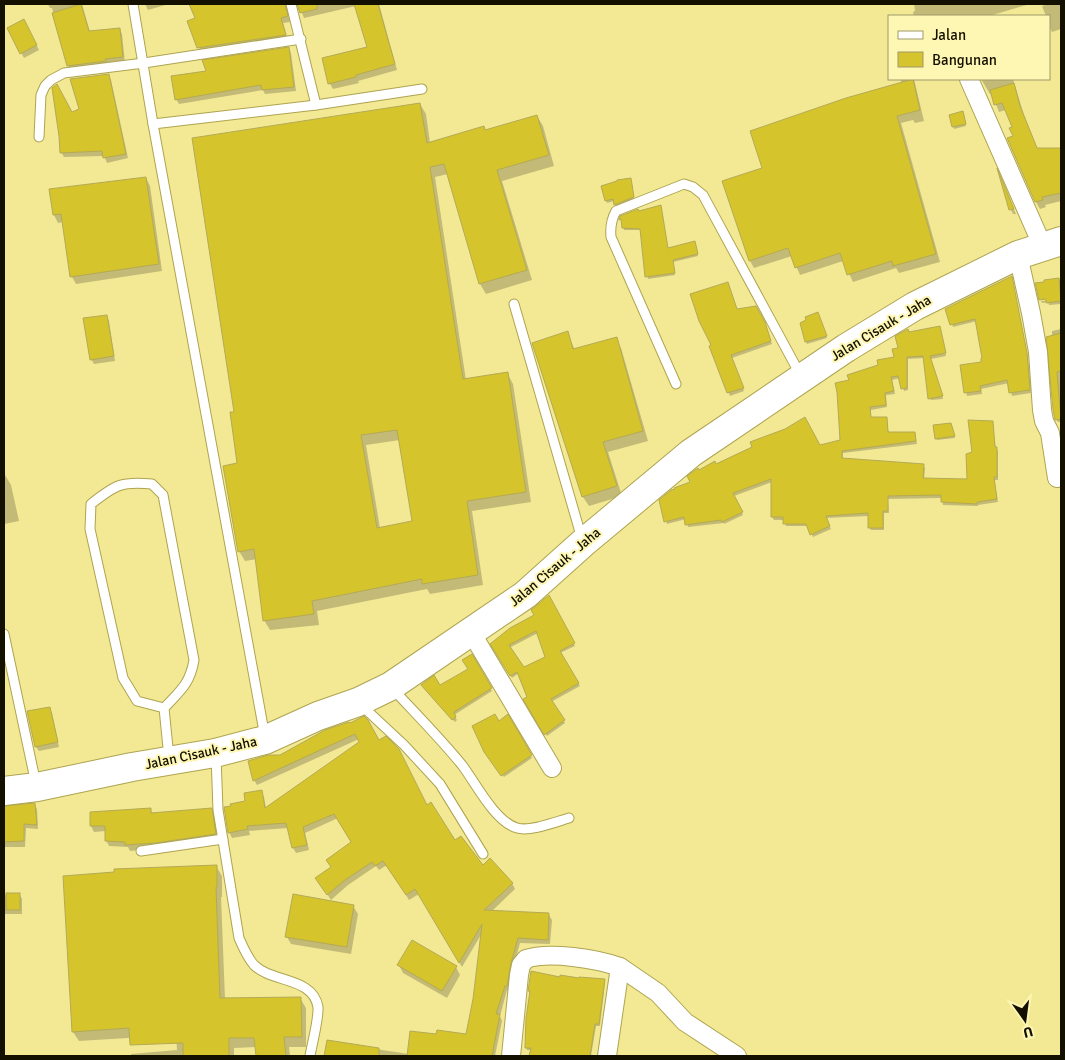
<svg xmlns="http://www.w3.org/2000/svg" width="1065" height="1060" font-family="Signika,sans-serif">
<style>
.shadow{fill:#0003;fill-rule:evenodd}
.building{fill:#d5c42c;stroke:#b4aa56;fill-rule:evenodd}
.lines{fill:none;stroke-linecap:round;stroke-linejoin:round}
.service-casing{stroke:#aea450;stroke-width:11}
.minor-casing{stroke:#aea450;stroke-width:20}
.primary-casing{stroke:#aea450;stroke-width:30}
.service{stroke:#fff;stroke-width:9}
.minor{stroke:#fff;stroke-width:18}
.primary{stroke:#fff;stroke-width:28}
.labels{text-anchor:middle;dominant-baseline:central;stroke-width:4;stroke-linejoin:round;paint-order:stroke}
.street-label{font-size:14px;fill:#131000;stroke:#fef6b3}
</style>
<rect width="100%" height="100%" fill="#f3e994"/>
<g class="shadow">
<path d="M48,4H82L90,32L119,29L122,34L125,63L71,71L68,66L52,8H50Z"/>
<path d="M145,4H169L148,10Z"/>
<path d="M191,4H292L287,9L290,22L283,23L288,40L202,54L188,22L197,19Z"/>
<path d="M294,4H379L397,70L358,81L359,83L333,89L330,84L323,59L368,48L356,6L304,18L299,5Z"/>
<path d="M914,4H1030L989,16H914L913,12L915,11Z"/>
<path d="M1049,4H1061V29L1052,32L1049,26V16H1046L1042,6Z"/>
<path d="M24,21L39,50L24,58L9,29Z"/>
<path d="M289,48L291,53L296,91L265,94L263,90L179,104L176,99L208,72Z"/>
<path d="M108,75L111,80L128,158L107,163L104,156L64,157L61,152L71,113L80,110Z"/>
<path d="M900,79H914L924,121L915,123L913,120L901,123L940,262L899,273L896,268L853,282L843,261L800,275L792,256L754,268L750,261L724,182L763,169L902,83Z"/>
<path d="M981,79H1013L1024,115L1038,150L1061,149V201L1045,205L1046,207L1040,209L1036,202L1014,137V127L1006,110L999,112L992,94H990Z"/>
<path d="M420,104L426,114L430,143L484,127L486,131L537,116L543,126L554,166L502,181L532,280L486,294L480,284L448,174L435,177L466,380L507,373L513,384L531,502L472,511L483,585L430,594L427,589L317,611L319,625L270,630L264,620L257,559L245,561L239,551V464L235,413ZM400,440L414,522L380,528L366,445Z"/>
<path d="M964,114L966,126L954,129L951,115Z"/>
<path d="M146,178L150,186L162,271L76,284L72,277L63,222L58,223L54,215L51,190Z"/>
<path d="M631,181L634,199L616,206L614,201L607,203L602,187Z"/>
<path d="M1002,182L1016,214H1013L1011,210Z"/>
<path d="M661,209L668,249L695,245L698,256L673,262L675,275L648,279L641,230H624L623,221L620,220L621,217L639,212Z"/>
<path d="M1011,277L1028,357L1031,393L1012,396L1009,383L981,389L982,394L967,396L961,366L983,363L984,359L977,321L953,327L952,324Z"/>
<path d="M1061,279V304L1049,305L1048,302L1042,303L1041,301L1052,300L1046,281Z"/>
<path d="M737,310L766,327L772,344L732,358L744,391L730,396L711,347Z"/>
<path d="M107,316L109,321L115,361L94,364L91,359Z"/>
<path d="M818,316L827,338L807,344L806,342Z"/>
<path d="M940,327L946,356L931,359L943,399L931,400L929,397L925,358L908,359V390L904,391L900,378L892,380L895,394L886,395L887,407L871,410V418H886L889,434L915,433L917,444L843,453V460L923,465L925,468L924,480L968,481L974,453L992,422L996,449L998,451V480H994L998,502L978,505V506L943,505L942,498L888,499L889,513H884V530H871L869,527V516L826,518L831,529L813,537L808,526H786L784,520H774L772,517V482L734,496L743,515L724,524V523L688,527L686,519L667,524L660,501L692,483L698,472L716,466L842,441L850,380L895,357L909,333Z"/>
<path d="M1061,329V422H1058L1055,417L1052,331Z"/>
<path d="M567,333L575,350L616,339L621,348L648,441L608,452L622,496L589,506L583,497L534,344Z"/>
<path d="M951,426L955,438L937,440L936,438Z"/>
<path d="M4,475H5L11,485L19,521L4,524Z"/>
<path d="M548,597L575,646L560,653L580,686L551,702L565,723L547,736L525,699L528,698L519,673L512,678L492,644L536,615ZM538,633L546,658L524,668L509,648Z"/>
<path d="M471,656L492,691L454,715L457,720L455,722L424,688L439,687L469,669Z"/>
<path d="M49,708L52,713L59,747L39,751L36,747Z"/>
<path d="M507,716L532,758L504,777L488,756L499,723Z"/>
<path d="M348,723L378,742L426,807L455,842L483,867L512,883L515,889L491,912L549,915L552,920L550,944L520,943L513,969L510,991L507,990L500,1016L502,1021L495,1056H325L328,1042L409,1054L437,1035L467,1036L474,999L482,933L462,967L419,894L409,900L387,865L379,870L376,866L348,885L331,900L320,883L352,843L338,818L305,833L309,850L296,853L293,848L288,828L249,831L250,835L232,838L229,832L247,802L261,792L264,797L266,809L361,743L359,739L257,785L254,780L281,756Z"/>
<path d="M34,804L37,809L38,829L26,828L25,847H4V807Z"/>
<path d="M150,809L153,814L211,809L214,815L218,840L159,848L130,851L128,847L109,846L106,840V831L94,832L91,826Z"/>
<path d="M216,866L222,876V897H221L225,999L300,998L306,1008V1047H289L290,1056H257L256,1047L234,1048V1056H131V1054L177,1050L176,1035L79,1041L73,1032Z"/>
<path d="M4,895H20L22,899V914H4Z"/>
<path d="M353,906L358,914L351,954L291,944L287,937Z"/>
<path d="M399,965L456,967L460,975L447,998L403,973Z"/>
<path d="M561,978L604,980L605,983L600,1026H596L591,1056H531L532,1050H527L526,1047L531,994L529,991Z"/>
</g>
<g class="building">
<path d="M81,4L89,31L120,28L123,57L105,59L106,61L67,66L52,13Z"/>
<path d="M189,4H285L288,16L281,18L286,35L197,48L187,21L195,18Z"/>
<path d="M297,4H317V9L300,13Z"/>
<path d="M354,4H378L395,64L356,75V77L328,84L322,58L367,47Z"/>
<path d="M24,19L37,45L20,54L7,28Z"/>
<path d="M289,47L294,87L262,90L261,85L175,100L171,76L206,71L202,60Z"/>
<path d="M109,74L126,154L103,158L102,151L60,153L59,136L52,88L57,84L72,112L79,109L70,79Z"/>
<path d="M913,79L920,110L897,116L936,254L893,266L892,261L847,275L840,253L795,268L788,248L749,261L722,181L762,168L750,131L846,98Z"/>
<path d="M1014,83L1020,106L1037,148H1061V193L1042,197L1043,200L1035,202L1007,138L1013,136L1009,128L1012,127L1002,103L994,105L990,90Z"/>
<path d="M420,103L427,143L484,126L485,130L537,115L549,155L497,170L527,270L479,284L444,164L430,167L463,379L508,372L526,492L467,501L478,575L422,584V579L312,601L314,614L263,621L254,549L238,552L223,466L237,463L230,412H234L192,138ZM397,430L412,521L377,528L361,435Z"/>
<path d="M963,111L966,124L952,127L949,115Z"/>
<path d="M997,168L1014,209L1009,210Z"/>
<path d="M146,177L159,264L70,277L61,214L53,215L49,189Z"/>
<path d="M631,178L634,197L614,205L613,199L605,201L601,186L617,181V180Z"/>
<path d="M661,205L668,248L695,241L698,254L673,260L675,273L645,277L640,229L622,228L621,219L619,220L620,216L638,209L639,211Z"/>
<path d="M1012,276L1027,353L1030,390L1009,393L1007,380L980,386L981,391L964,393L960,365L981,362V358H982L975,319L950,325L945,309Z"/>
<path d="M1059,278L1061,301L1046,303V299L1039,300L1035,283L1044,282V280Z"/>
<path d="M728,282L737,309L756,306L765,322L771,341L731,355L744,388L727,393L709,346L711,345L699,321L690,294Z"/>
<path d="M818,312L827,336L805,342L800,323L806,320L805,317Z"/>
<path d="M107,315L114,356L90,360L83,318Z"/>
<path d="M940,326L946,353L930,356L943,396L928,399L923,356L907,357V388L901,389L898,376L891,377L894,391L885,393L886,405L870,407L871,417H887L888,432H915L916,441L842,451V458L924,464L923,478L967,479L966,454L972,452L968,420L993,421L995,447H997V477H994L997,499L977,502V504L941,502V495L888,496V511H883V528H868V513L826,516L830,526L810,535L806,524H783V517H771V479L733,493L743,512L722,522L721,520L685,525L684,517L664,522L659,500L671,490L675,489L674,488L690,482L687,476L698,468L699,470L715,461L716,464L752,447L750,442L785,429L805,417L820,445L840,440L837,392L835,383L849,380L847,375L878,365L877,360L894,357L892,349L898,348L895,336L908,329L909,332Z"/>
<path d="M568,331L573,349L617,337L643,431L603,442L617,486L582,497L532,343Z"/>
<path d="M1061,333V371L1057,372L1061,419L1055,420L1053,409L1046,337Z"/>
<path d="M951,423L955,436L935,439L933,425Z"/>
<path d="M549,595L575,643L560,651L579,683L551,699L565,720L544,735L523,699L527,697L517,672L510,676L490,644L510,628L534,615L531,610ZM536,631L545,657L524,667L509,645Z"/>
<path d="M472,654L492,688L454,712L456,717L452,720L421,685L434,675L440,685L468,669L462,660Z"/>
<path d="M50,707L58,742L35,747L27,711Z"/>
<path d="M495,714L499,721L508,714L532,755L501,776L484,752L472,726Z"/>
<path d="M364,716L368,720L379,740L386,736L399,749L427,805L431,802L455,840L461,836L483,865L490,858L513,883L484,910L549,913L548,940L518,938L511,963L507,986H505L496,1014H500L492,1056H407L410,1031L436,1034L437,1030L466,1034L473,999L482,924L459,963L415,889L406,895L383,861L375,866L372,862L345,880L327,895L315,878L331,867L326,860L351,842L334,814L303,827L307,845L292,848L286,823L247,826L248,829L228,833L224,807L231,806L230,804L245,801L244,793L262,790L265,808L359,742L355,734L253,781L248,761L268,755H280L325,730L349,722L350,723Z"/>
<path d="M35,803L37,825L24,824V841L4,842V806Z"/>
<path d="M151,808V813L212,808L216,834L156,843L125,845V842L105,841V826H90V812Z"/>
<path d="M217,865V887H216L220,998L301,997L302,1037H284L286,1056H256L254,1038H229V1056H183V1043L130,1045L129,1028L72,1032L63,876L114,872V869Z"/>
<rect x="6" y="893" width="14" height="17"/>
<path d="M293,894L354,905L347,947L285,937Z"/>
<path d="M412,940L457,966L442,991L397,965Z"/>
<path d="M531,971L560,977V975L579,978V977L605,979L599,1024H595L590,1056H529L531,1048H525L526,1018L530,991H528Z"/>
<path d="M327,1040L379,1048V1056H324Z"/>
</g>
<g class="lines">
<defs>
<g id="service">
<path d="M133,4L153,124L265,737"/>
<path d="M291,4L316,105"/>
<path d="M153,124L316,105L422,89"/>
<path d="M39,137L41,95L45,86L51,80L64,73L144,63L301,39"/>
<path d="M514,304L582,539"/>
<path d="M676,384L611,237C610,227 611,220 616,211L684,184L693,187L703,195L801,376"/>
<path d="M4,634L36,784"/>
<path d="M392,688C415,713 440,738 462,765C475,782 495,822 517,828C530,832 555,822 569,818"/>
<path d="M360,704L404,745L440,784L483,854"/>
<path d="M164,708C180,691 190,684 194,660L163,495L152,484C121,481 115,485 91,504L90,529L123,678L137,701L164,708L169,758"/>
<path d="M216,756L218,810L239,938C243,947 247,957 254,965C272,983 313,977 318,1007C319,1018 312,1044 310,1056"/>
<path d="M141,851L223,839"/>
</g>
<g id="minor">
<path d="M969,79L1043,247"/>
<path d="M1018,255L1031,313L1038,352L1042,410L1044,421L1050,433L1057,478"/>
<path d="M471,632L552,768"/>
<path d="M620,967L658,993L685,1022L737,1056"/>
<path d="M511,1056L519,975L521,965L526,959C549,951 597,959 620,967L607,1056"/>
</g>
<path id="primary" d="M4,791L37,787L132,767L215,753L265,740L318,716L358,702L391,686L525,595L583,543L691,453L846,348L915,306L1018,255L1061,241"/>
</defs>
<use href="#service" class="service-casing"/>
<use href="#minor" class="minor-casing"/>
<use href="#primary" class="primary-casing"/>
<use href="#service" class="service"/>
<use href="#minor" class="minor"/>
<use href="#primary" class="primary"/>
</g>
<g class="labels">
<g class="street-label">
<text transform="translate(881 328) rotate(-31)">Jalan Cisauk - Jaha</text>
<text transform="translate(555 567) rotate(-40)">Jalan Cisauk - Jaha</text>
<text transform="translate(201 753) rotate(-12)">Jalan Cisauk - Jaha</text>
</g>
</g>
<rect width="1065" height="1060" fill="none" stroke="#131000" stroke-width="10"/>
<rect x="888" y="15" width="162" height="65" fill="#fef6b3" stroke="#a09a6b"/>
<rect x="898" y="31" width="25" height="8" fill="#ffffff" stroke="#a09a6b"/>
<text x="932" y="40" font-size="15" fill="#131000">Jalan</text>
<rect x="898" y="52" width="25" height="15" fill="#d5c42c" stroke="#a09a6b"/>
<text x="932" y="65" font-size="15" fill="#131000">Bangunan</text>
<g transform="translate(1025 1020) rotate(166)" stroke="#fef6b3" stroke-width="4" paint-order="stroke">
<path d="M0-4L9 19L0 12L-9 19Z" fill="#131000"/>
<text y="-8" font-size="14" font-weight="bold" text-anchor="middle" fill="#131000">U</text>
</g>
</svg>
